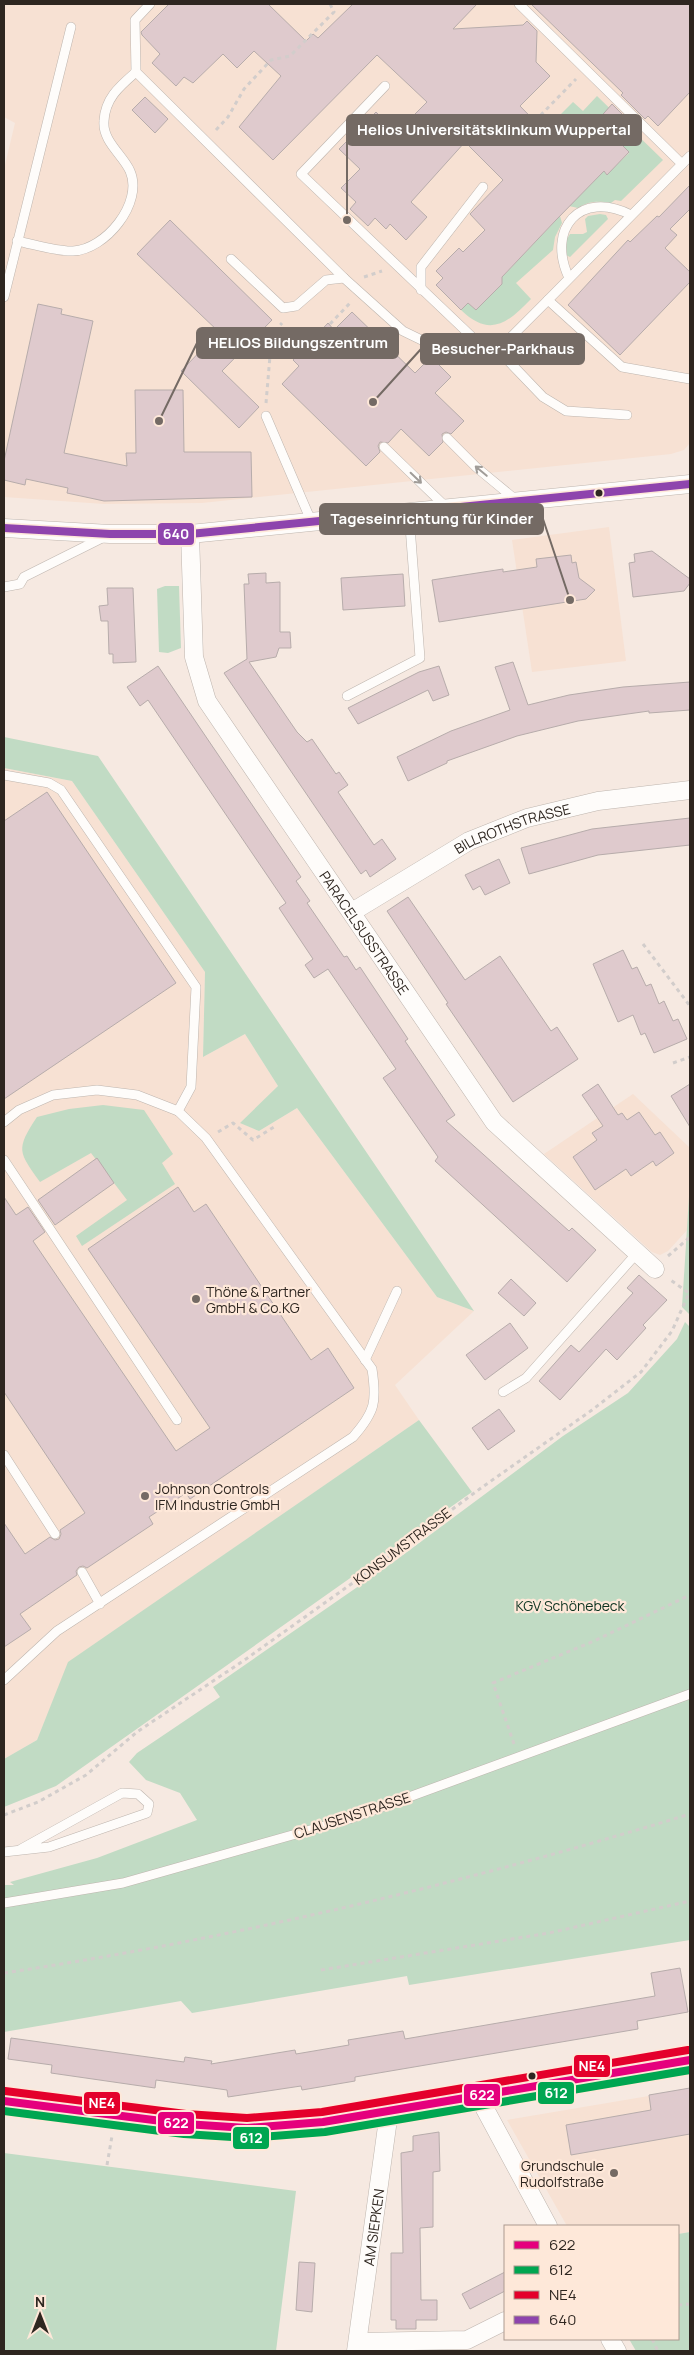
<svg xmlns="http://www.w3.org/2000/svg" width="694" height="2355" font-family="Manrope,sans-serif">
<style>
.built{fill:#f7e1d3}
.green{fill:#c1dbc4}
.building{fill:#dfcacd;stroke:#b7acab}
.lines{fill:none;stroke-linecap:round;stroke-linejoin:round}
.lane-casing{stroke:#beb5ae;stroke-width:10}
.street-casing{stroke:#beb5ae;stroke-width:19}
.secondary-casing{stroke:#beb5ae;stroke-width:26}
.path{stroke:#d2cdcb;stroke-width:3;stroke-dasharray:4 4;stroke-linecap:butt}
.lane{stroke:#fefcfa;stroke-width:9}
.street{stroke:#fefcfa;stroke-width:18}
.secondary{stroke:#fefcfa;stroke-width:25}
.bus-1-casing{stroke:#fee8d9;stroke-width:11}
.bus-2-casing{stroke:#fee8d9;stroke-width:11}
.bus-3-casing{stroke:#fee8d9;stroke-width:11}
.bus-4-casing{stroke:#fee8d9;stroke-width:11}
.bus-1{stroke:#e5007d;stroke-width:8}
.bus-2{stroke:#00a651;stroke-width:8}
.bus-3{stroke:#e4002b;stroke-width:8}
.bus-4{stroke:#8e44ad;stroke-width:8}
.oneway{stroke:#a09c98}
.bus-dot{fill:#2e2620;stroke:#fee8d9;stroke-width:2}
.poi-dot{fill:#746a64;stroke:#fee8d9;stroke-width:2}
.labels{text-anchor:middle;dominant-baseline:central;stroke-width:4.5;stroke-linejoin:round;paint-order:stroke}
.street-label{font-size:14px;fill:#2e2620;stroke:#fee8d9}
.poi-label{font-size:14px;fill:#2e2620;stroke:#fee8d9;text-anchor:start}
.park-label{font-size:14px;fill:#0c3320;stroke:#fee8d9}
.leader{fill:none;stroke:#746a64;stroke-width:2}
.callout-dot{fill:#746a64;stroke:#fee8d9;stroke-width:2}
.callout{fill:#746a64;stroke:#746a64;stroke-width:2}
.callout-label{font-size:15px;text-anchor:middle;font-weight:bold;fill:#fff}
.line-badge{stroke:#fee8d9;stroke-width:2}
.badge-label{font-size:14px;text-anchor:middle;font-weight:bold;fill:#fff}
</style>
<rect width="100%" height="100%" fill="#f6e9e1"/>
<g class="built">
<path d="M4,4H690V443L684,450L671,454L202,503L104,504L4,497V169L15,123L4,117Z"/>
<path d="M609,527L626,661L532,672L512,540Z"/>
<path d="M4,768L72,781L205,972L203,1057L245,1034L278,1086L241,1123L259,1131L297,1108L437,1297L474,1311L395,1385L419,1420L69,1662L37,1740L4,1759Z"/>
<path d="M633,1094L690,1148V1208L688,1229L668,1251L660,1255L652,1252L544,1154Z"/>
<path d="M690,2089V2232L678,2234V2226H567L507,2120Z"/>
</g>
<g class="green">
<path d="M597,96L663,160L621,201L615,200L611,203C598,201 589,201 578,208L569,206L604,171L607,174L629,153L621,144L628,137L604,114L597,121L589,114L567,136L553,122L573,102L583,111Z"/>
<path d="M600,214L606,215L608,219L570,257L566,255L565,242L570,234H583L587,232L585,219L588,216Z"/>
<path d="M560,216L562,223L555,237L553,250L516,283L531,299C508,323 490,338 461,310L468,303L476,310L502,277Z"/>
<path d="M165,586H179L181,648L168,653L159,652L157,589Z"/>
<path d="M4,737L98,756L474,1311L437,1297L297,1108L259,1131L240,1123L278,1086L245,1034L203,1057L205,972L72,781L4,768Z"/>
<path d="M103,1105L144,1110L173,1154L162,1163L175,1184L82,1246L76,1236L127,1200L91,1153L40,1182C19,1152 15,1150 37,1117L69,1109Z"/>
<path d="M690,1181V1315L682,1307Z"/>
<path d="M685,1322L690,1327V1940L409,1985L407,1976L192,2013L181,2001L4,2032V1885H14L10,1882L97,1858L197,1820L180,1793L146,1780L129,1762L137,1753L220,1697L213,1687L395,1561L563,1436L628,1393L677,1339Z"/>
<path d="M419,1420L472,1492L56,1786L4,1807V1759L37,1740L68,1662Z"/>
<path d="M4,2153L296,2191L276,2351H4Z"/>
<path d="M690,2232V2351H636L629,2339H678V2234Z"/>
</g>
<g class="building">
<path d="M169,4H268L306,41L313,34L318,38L353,4H477L453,29L523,25L527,21L537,31L536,62L550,76L520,106L558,145L589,114L597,121L612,104L636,128L621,144L629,152L607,175L604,171L556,220L502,277V284L476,310L468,303L461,310L436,285L443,278L436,271L459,248L463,252L485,230L470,214L503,180L465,142L411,202L427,217L406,240L390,224L386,229L375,218L368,226L350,209L356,202L341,188L360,169L339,149L376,112L396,133L427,102L377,55L273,160L239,127L281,76L254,51L237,68L223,54L193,83L184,77L176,86L152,63L160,54L142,35L141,32Z"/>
<path d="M531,4H690V92L658,126L648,116L645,119L621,95L623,93Z"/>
<path d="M145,97L168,119L155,133L132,110Z"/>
<path d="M690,185V209L670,229L677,235L665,248L690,272V282L620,355L568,305L628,240L630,242L657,216L659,217Z"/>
<path d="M170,220L272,320L222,371L259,407L239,428L181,371L219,332L137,254Z"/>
<path d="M38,304L62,309L61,314L93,321L64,453L127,466L126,453H136L135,390H183L184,452H251L252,497L104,501L67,493L68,488L26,479L25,485L4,480V461Z"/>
<path d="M352,312L415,373L431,357L451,377L435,393L464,421L451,434L446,432L442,434L443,442L429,456L401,429L388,443L380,442L378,446L380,452L366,466L282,384L299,366L293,360L328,323L334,330Z"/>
<path d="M652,551L690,579V583L684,591L633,597L629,563L635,562L634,554Z"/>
<path d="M571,555L572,563L576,562L579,578L595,590L586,599L439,622L432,580L503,569V572L537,567L536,559Z"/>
<path d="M266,573V583L280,582V632H290L291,648H279L276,657L249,662L297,732L307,742L312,739L336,774L339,772L348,785L338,792L374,845L382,839L396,859L370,877L366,870L361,874L224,673L247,659L244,584H249L248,574Z"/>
<path d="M403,574L405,606L343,610L341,578Z"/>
<path d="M107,588H133L136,662L113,663V654H109L108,621H101L99,606L108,605Z"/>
<path d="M513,662L528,705L569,695L623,687L690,682V710L649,713V711L578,721L517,736L447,761V763L408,781L397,757L451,731L510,710L495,667Z"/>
<path d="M158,666L301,877L296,881L310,901L307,903L344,957L347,956L356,970L360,967L408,1039L405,1041L455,1115L446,1121L569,1231L572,1228L596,1250L567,1282L435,1161L438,1157L383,1078L396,1069L328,969L314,978L305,965L313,959L279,908L286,903L148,700L140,706L127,687Z"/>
<path d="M439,666L449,695L433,701L428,690L358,724L348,708L419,672Z"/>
<path d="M47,792L176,983L4,1099V821Z"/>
<path d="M690,818V845L598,855L529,874L521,848L592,829Z"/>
<path d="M499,859L510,883L485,895L480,886L473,890L465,875Z"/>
<path d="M408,897L465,980L500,956L551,1031L557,1027L578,1059L513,1102L446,1004L448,1003L387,911Z"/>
<path d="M623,950L632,969L637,967L646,986L651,984L659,1004L664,1001L673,1021L678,1019L687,1039L654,1053L645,1033L641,1035L633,1015L618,1022L593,964Z"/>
<path d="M598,1084L618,1115L622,1113L627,1120L639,1112L655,1135L660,1132L674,1153L656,1166L653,1161L631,1176L626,1169L595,1190L573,1157L597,1140L592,1133L603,1126L582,1095Z"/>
<path d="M690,1084V1127L671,1096Z"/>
<path d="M97,1158L114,1183L55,1225L38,1200Z"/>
<path d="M178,1187L194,1212L206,1204L311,1360L328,1348L354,1388L190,1499L186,1493L149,1517L153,1524L87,1568L83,1566L79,1567L76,1571L77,1575L20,1614L31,1629L4,1647V1523L25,1554L50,1537L55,1540L59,1539L61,1534L60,1530L85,1513L4,1392V1197L16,1215L28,1207L45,1232L33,1241L176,1451L210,1428L88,1249Z"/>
<path d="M639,1275L667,1300L643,1325L646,1328L617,1360L606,1349L560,1400L539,1381L571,1345L579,1352L633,1293L627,1288Z"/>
<path d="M511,1279L536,1303L524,1316L498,1293Z"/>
<path d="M510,1323L528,1348L485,1380L466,1355Z"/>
<path d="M499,1409L515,1431L488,1450L472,1428Z"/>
<path d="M680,1968L688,2012L637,2021L638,2029L355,2077V2081L302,2090L301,2086L228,2097L227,2090L156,2080L155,2088L51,2073L52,2065L8,2059L11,2038L184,2062L185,2057L212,2061L211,2064L295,2050L296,2054L349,2045L348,2040L403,2031L405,2039L655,1996L651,1973Z"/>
<path d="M690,2088V2134L571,2155L566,2125L651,2110L649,2095Z"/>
<path d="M439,2132L440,2171L433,2172V2227L420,2228L421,2300H437V2320H416V2329H396V2320H391V2253H403L401,2153L413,2151V2136Z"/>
<path d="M299,2262L315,2263L312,2312L296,2310Z"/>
<path d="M505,2272V2291L470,2309L462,2294Z"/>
</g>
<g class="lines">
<defs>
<g id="lane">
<path d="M150,4L135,20L136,72L344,278L403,331L440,349L476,355L490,354L498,350L548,300"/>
<path d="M519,4L682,164"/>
<path d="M385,86L301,174L490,354"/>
<path d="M690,156L548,300L622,367L690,379"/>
<path d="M17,241C33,244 57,252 73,251C105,250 144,203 130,171C123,155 102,141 104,121C105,98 120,86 136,72"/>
<path d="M231,259L283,308L296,306L326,280L344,278"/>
<path d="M569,278C546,229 580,189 631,215"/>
<path d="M421,290V267L483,187"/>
<path d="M4,297L71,27"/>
<path d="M498,350L543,397L566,411L627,415"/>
<path d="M266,416L312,523"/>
<path d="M447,438L476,467L516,500"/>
<path d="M384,447L447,508"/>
<path d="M4,587L20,584L24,577L104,537"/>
<path d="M347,696L420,658L409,513"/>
<path d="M4,775L49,783L61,790L196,987L191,1087L178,1111L206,1138L372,1369C377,1402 375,1412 353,1437L57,1631L4,1680"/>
<path d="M4,1122L19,1110L53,1095L97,1090L137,1095L178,1111"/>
<path d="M4,1160L177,1420"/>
<path d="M365,1360L397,1291"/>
<path d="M503,1392L526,1378L637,1253"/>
<path d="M4,1455L55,1534"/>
<path d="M82,1572L100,1604"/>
<path d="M4,1852L49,1847L147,1813L149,1804L138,1794L122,1793L21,1849"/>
<path d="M4,1903L123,1883L349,1819L690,1694"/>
</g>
<g id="street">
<path d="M4,528L110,534H190L690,484"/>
<path id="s1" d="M190,534L194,657L207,701L494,1122L655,1269"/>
<path id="s2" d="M352,912L469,841L527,818L598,801L690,790"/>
<path d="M478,2096L548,2226"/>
<path d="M610,2339L617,2351"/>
<path d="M358,2342L467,2340L505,2321"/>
<path id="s3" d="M356,2351L389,2112"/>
</g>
<path id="secondary" d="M4,2101L185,2124L247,2128L323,2122L690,2060"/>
</defs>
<use href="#lane" class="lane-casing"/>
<use href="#street" class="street-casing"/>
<use href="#secondary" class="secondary-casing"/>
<g class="path">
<path d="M535,121L576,79"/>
<path d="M216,130L228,117L244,89L271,60L290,56L334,12L330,4"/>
<path d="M364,277L382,271"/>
<path d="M330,324L350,303"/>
<path d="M266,403L270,356L275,348L267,340L282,323"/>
<path d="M643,944L690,1006"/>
<path d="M673,1063L690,1057"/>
<path d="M218,1132L233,1123L253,1140L274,1127"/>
<path d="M668,1256L690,1237V1232"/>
<path d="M514,1744L493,1683L594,1641L690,1595"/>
<path d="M4,1815L38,1802L86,1775L137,1732L246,1659L361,1577L481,1488L592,1410L641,1372L672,1331L689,1293L669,1279"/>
<path d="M321,1970L549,1933L690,1901"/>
<path d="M4,1973C237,1938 465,1883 690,1814"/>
<path d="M107,2165L112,2136"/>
<path d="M678,2305L690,2304"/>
<path d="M652,2339L658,2351"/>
</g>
<use href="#lane" class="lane"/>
<use href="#street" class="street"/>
<use href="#secondary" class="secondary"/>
<defs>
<path id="bus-1" d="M4,2101L185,2124L247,2128L323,2122L690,2060"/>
<path id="bus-2" d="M4,2111L184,2134L248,2138L325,2132L690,2070"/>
<path id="bus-3" d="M5,2091L186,2114L247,2118L322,2112L688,2050"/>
<path id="bus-4" d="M4,528L110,534H190L690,484"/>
</defs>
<use href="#bus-1" class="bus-1-casing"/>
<use href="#bus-2" class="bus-2-casing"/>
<use href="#bus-3" class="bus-3-casing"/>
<use href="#bus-4" class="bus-4-casing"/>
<use href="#bus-1" class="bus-1"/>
<use href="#bus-2" class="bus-2"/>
<use href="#bus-3" class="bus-3"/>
<use href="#bus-4" class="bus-4"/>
</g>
<defs><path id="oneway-shaft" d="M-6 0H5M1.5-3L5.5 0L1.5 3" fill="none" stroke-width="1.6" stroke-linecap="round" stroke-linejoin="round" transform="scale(1.25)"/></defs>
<g class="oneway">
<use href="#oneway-shaft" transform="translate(481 471) rotate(-140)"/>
<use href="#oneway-shaft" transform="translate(416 478) rotate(44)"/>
</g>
<g class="bus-dot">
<circle cx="599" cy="493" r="4.5"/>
<circle cx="532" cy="2076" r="4.5"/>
</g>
<g class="poi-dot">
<circle cx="196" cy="1299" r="5"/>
<circle cx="145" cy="1496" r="5"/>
<circle cx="614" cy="2173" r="5"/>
</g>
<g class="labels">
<g class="street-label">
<text stroke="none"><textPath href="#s2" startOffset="182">BILLROTHSTRASSE</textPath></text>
<text stroke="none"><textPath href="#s1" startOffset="449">PARACELSUSSTRASSE</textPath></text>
<text transform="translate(402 1546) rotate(-37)">KONSUMSTRASSE</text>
<text transform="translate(352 1815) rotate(-18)">CLAUSENSTRASSE</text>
<text stroke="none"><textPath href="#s3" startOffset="125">AM SIEPKEN</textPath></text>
</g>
<g class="poi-label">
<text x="206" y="1291">Thöne &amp; Partner<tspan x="206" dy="16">GmbH &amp; Co.KG</tspan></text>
<text x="155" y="1488">Johnson Controls<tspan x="155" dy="16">IFM Industrie GmbH</tspan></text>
<text x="604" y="2165" text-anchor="end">Grundschule<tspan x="604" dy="16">Rudolfstraße</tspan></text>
</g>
<g class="park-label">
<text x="570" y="1605">KGV Schönebeck</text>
</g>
</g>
<path class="leader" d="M347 220L347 130M159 421L197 343M373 402L421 349M570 600L543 519"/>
<g class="callout-dot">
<circle cx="347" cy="220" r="5"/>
<circle cx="159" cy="421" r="5"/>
<circle cx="373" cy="402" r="5"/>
<circle cx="570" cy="600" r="5"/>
</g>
<g class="callout">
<rect x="347" y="115" width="294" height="30" rx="5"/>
<rect x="197" y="328" width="201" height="30" rx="5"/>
<rect x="421" y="334" width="163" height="30" rx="5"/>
<rect x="320" y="504" width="223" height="30" rx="5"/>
</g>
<g class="callout-label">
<text x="494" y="135">Helios Universitätsklinkum Wuppertal</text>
<text x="298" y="348">HELIOS Bildungszentrum</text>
<text x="503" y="354">Besucher-Parkhaus</text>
<text x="432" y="524">Tageseinrichtung für Kinder</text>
</g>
<g class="line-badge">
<rect x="157" y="522" width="38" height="24" rx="5" fill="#8e44ad"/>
<rect x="573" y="2054" width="38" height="24" rx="5" fill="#e4002b"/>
<rect x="537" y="2081" width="38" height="24" rx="5" fill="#00a651"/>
<rect x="463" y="2083" width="38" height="24" rx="5" fill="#e5007d"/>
<rect x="83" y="2091" width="38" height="24" rx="5" fill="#e4002b"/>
<rect x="157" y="2111" width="38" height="24" rx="5" fill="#e5007d"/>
<rect x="232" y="2126" width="38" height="24" rx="5" fill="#00a651"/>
</g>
<g class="badge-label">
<text x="176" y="539">640</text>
<text x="592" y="2071">NE4</text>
<text x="556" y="2098">612</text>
<text x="482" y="2100">622</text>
<text x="102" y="2108">NE4</text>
<text x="176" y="2128">622</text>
<text x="251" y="2143">612</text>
</g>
<rect width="694" height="2355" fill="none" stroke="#2e2620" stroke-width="10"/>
<rect x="504" y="2225" width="175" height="115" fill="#fee8d9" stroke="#ab9a8f"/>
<rect x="514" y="2241" width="25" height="8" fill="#e5007d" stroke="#ab9a8f"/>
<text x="549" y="2250" font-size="15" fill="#2e2620">622</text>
<rect x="514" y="2266" width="25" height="8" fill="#00a651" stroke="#ab9a8f"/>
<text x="549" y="2275" font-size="15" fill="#2e2620">612</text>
<rect x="514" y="2291" width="25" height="8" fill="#e4002b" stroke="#ab9a8f"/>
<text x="549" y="2300" font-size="15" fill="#2e2620">NE4</text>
<rect x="514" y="2316" width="25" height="8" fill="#8e44ad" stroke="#ab9a8f"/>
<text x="549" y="2325" font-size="15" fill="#2e2620">640</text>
<g transform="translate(40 2315)" stroke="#fee8d9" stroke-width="4" paint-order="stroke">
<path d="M0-4L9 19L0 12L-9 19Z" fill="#2e2620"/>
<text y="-8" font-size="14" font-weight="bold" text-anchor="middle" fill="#2e2620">N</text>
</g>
</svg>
